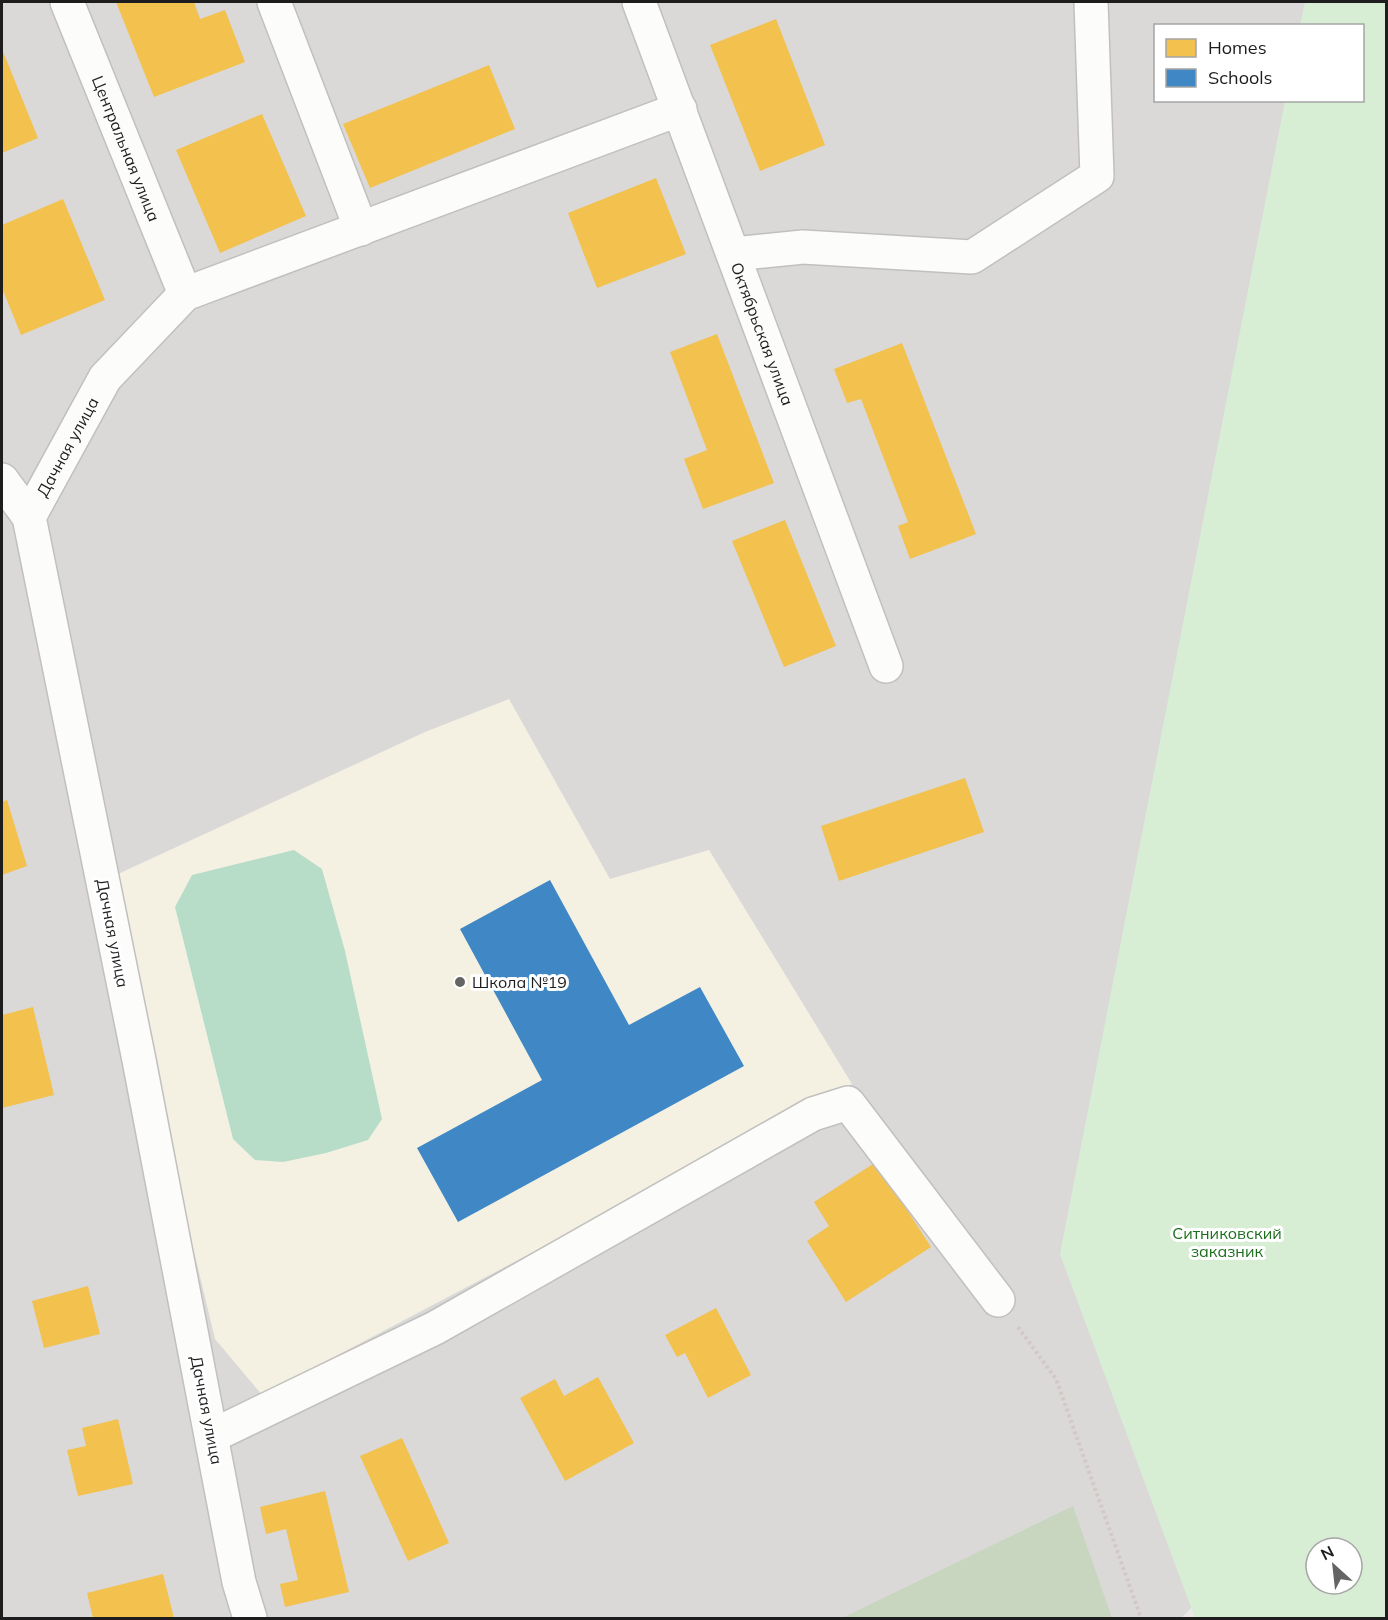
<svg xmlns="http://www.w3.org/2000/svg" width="1388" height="1620" font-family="Mulish,sans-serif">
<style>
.residential{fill:#dad9d8;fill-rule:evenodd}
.education{fill:#f4f1e3}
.forest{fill:#c9d6bf}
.park{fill:#d7eed5;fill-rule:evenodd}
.pitch{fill:#b7ddc9}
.homes{fill:#f2c14e}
.schools{fill:#3f88c5}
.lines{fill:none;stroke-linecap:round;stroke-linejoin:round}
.minor-casing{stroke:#c1c0bf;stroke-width:36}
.path{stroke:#d4c8c7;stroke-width:4;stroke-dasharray:3 3;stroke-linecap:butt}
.minor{stroke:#fcfcfb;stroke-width:33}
.poi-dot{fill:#656464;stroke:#fff;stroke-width:2}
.labels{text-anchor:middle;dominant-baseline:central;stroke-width:6;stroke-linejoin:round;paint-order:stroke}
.street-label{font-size:16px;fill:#1d1d1d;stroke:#fff}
.poi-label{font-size:16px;fill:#1d1d1d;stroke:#fff;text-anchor:start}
.park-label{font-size:16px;fill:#1a6e19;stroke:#fff}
</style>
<rect width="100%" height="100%" fill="#ebe9e7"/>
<path class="residential" d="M2,2H1386V1414L1181,1618H2ZM1156,26H1362V100H1156Z"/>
<path class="education" d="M509,699L610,879L709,850L852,1084L262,1395L215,1339L105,880L425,732Z"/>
<path class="forest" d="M1073,1506L1112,1618H842Z"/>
<path class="park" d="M1305,2H1386V1618H1195L1060,1254L1285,101L1362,100V26L1300,25ZM1316,1548H1352V1584H1316Z"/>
<path class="pitch" d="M294,850L322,869L345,951L382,1119L368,1140L326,1153L283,1162L255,1160L233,1139L175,907L192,875Z"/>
<g class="homes">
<path d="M116,2H194L200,19L225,10L245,62L154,97Z"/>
<path d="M776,19L825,145L760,171L710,45Z"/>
<path d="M2,49L38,138L2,153Z"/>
<path d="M489,65L515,129L370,188L343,124Z"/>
<path d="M262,114L306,216L220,253L176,150Z"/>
<path d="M656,178L686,254L597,288L568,213Z"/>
<path d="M63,199L105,300L21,335L2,288V225Z"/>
<path d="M717,334L774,483L703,509L684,459L707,450L670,352Z"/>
<path d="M902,343L976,534L910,559L898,526L908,522L861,399L847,403L834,369Z"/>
<path d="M785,520L836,646L784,667L732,541Z"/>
<path d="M965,778L984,832L839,881L821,826Z"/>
<path d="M7,800L27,866L2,875V802Z"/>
<path d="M33,1007L54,1095L2,1108V1015Z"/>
<path d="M876,1162L931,1247L846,1302L807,1241L829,1226L814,1202Z"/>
<path d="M88,1286L100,1334L44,1348L32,1301Z"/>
<path d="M716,1308L751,1375L708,1398L685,1353L677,1357L665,1335Z"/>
<path d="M598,1377L634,1443L565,1481L520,1398L555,1379L564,1396Z"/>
<path d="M118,1419L133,1484L78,1496L67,1450L86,1446L82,1428Z"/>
<path d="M402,1438L449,1543L408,1561L360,1456Z"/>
<path d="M325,1491L349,1592L285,1607L280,1584L298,1580L286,1529L266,1534L260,1507Z"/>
<path d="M163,1574L174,1618H93L87,1593Z"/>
</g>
<path class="schools" d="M550,880L629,1025L700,987L744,1066L458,1222L417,1148L542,1080L460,929Z"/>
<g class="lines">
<defs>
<g id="minor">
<path id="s1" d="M67,2L185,294"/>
<path d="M274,2L361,229"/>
<path id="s2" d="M639,2L886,666"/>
<path d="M734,254L803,247L972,257L1097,176L1091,2"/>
<path d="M2,480L29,517"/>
<path d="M212,1436L435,1328L813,1114L848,1103L998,1300"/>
<path id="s3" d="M250,1618L239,1582L139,1060L29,517L105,378L185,294L680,109"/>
</g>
</defs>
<use href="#minor" class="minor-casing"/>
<path class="path" d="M1018,1327L1056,1379L1141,1618"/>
<use href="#minor" class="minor"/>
</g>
<circle class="poi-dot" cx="460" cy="982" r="6"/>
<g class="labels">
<g class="street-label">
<text stroke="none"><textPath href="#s1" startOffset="158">Центральная улица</textPath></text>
<text stroke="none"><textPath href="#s2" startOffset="354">Октябрьская улица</textPath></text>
<text stroke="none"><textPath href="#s3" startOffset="1203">Дачная улица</textPath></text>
<text transform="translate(113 933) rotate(79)">Дачная улица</text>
<text transform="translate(207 1410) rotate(79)">Дачная улица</text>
</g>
<g class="poi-label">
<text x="472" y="982">Школа №19</text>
</g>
<g class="park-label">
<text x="1227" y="1233">Ситниковский<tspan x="1227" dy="18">заказник</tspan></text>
</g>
</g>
<rect width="1388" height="1620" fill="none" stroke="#1d1d1d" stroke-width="6"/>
<rect x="1154" y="24" width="210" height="78" fill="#ffffff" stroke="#a5a5a5" stroke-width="1.5"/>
<rect x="1166" y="39" width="30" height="18" fill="#f2c14e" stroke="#a5a5a5" stroke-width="1.5"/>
<text x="1208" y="54" font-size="18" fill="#1d1d1d">Homes</text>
<rect x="1166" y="69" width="30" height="18" fill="#3f88c5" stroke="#a5a5a5" stroke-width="1.5"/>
<text x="1208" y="84" font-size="18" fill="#1d1d1d">Schools</text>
<g transform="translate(1334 1566) rotate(333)"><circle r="28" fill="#ffffff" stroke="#a5a5a5" stroke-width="1.5"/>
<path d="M0-4.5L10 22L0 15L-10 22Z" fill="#656464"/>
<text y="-9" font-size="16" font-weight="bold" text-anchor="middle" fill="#1d1d1d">N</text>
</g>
</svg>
